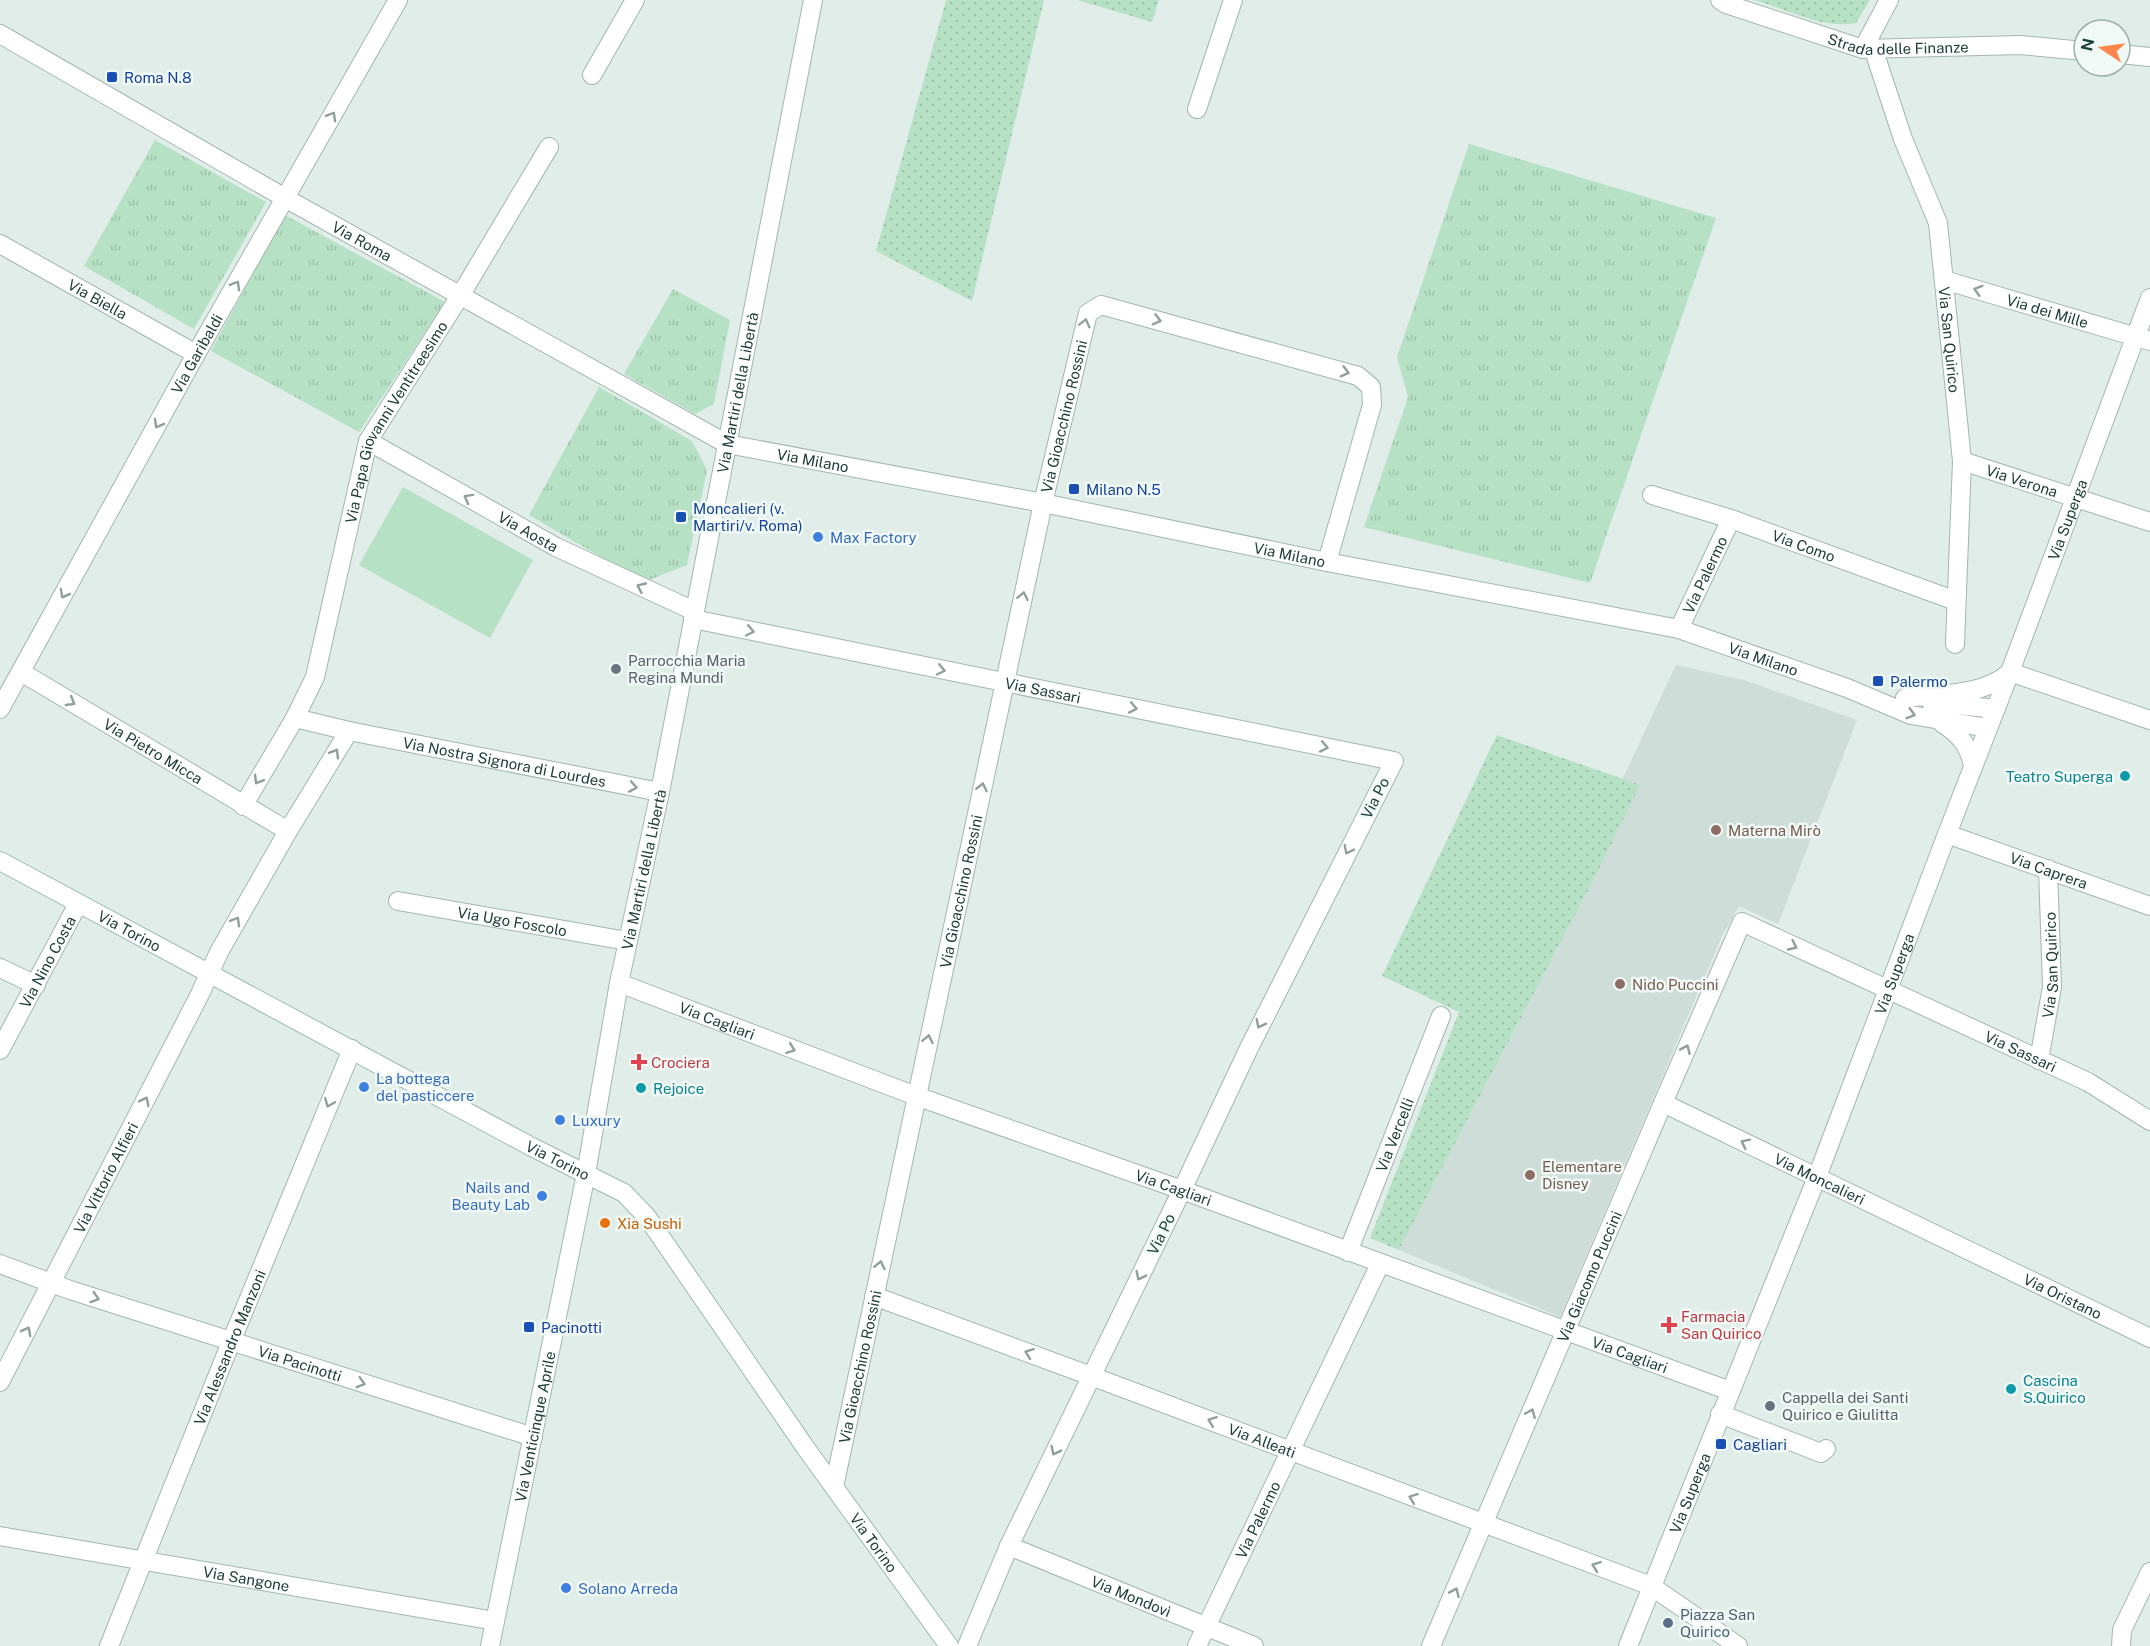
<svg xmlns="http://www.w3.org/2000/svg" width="2150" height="1646" font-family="'Public Sans',sans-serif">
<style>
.built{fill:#ceddd7}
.grass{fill:url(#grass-dots)}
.park{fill:url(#park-tufts)}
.garden{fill:#b7e1c5}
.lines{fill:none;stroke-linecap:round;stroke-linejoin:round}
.street-casing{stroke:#a2b6b0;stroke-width:20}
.secondary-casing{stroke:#9dbab2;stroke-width:20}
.street{stroke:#fff;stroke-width:18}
.secondary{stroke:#fff;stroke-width:18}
.oneway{stroke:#8fa09c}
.transit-dot{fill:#1a4fb4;stroke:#f1f9f6;stroke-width:2}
.shop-dot{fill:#3f7fe0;stroke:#f1f9f6;stroke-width:2}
.worship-dot{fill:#6b7280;stroke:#f1f9f6;stroke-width:2}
.culture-dot{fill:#0f9aa8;stroke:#f1f9f6;stroke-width:2}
.education-dot{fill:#8d6e63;stroke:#f1f9f6;stroke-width:2}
.health-dot{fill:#e0444e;stroke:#f1f9f6;stroke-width:2}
.food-dot{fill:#e8710a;stroke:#f1f9f6;stroke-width:2}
.service-dot{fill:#5c6f8a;stroke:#f1f9f6;stroke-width:2}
.labels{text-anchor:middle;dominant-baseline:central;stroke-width:5;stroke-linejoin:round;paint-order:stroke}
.street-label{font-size:15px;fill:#1f4039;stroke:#f1f9f6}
.transit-label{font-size:15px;fill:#164399;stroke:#f1f9f6;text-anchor:start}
.shop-label{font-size:15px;fill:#366cbe;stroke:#f1f9f6;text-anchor:start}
.worship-label{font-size:15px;fill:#5b616d;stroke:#f1f9f6;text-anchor:start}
.culture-label{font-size:15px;fill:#0d838f;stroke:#f1f9f6;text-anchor:start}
.education-label{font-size:15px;fill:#785e54;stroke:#f1f9f6;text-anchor:start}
.health-label{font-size:15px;fill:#be3a42;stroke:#f1f9f6;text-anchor:start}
.food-label{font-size:15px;fill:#c56008;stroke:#f1f9f6;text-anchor:start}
.service-label{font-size:15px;fill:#4e5e75;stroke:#f1f9f6;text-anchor:start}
</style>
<defs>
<pattern id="grass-dots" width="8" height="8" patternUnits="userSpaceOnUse" patternTransform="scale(1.5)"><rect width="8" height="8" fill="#b7e1c5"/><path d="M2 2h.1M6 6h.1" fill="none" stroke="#9dc2aa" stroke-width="1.8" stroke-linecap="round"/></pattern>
<pattern id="park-tufts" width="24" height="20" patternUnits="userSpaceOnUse" patternTransform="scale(1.5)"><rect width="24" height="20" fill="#b7e1c5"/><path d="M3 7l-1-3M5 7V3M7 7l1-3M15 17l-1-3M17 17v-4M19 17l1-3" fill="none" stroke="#9dc2aa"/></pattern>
</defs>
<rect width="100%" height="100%" fill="#e0ede8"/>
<path class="built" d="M1676,665L1744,680L1857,720L1778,924L1739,906L1722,936L1560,1317L1399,1250L1596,875L1639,786L1622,780Z"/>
<g class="grass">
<path d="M946,0H1044L972,301L876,251Z"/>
<path d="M1077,0H1159L1152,22Z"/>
<path d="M1753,0H1870L1856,23C1819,30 1787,8 1753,0Z"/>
<path d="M1497,735L1640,785L1596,875L1399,1250L1370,1238L1459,1012L1382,976Z"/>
</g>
<g class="park">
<path d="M155,140L266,202L194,329L84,266Z"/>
<path d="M1469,144L1716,218L1590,583L1364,527L1408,397L1397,357Z"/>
<path d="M285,215L445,302L359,432L211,351Z"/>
<path d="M673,289L730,320L714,404L695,414L624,374Z"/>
<path d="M599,387L692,441L707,470L687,565L644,582L529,515Z"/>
</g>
<path class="garden" d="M403,487L533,560L490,638L359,565Z"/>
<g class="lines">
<defs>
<g id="street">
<path id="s1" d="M1720,0L1726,4L1863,49L2020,45L2084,51"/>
<path id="s2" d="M0,34L285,198L727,444L1043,503L1327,562L1679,629L1847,688L1911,715L1988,728"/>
<path id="s3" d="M1873,48L1903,139L1938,223L1962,461L1955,644"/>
<path d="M1863,49L1889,0"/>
<path d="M2120,54L2150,57"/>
<path d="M592,75L635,0"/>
<path d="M1197,109L1233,0"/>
<path id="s4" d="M0,244L196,354"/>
<path id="s5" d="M1944,280L2150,341"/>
<path id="s6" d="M368,441L556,547L694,611"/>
<path id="s7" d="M1962,461L2150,522"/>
<path id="s8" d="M1652,495L1731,519L1956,601"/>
<path id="s9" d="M693,619L1394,761L1249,1048L1182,1190L1009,1546L967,1646"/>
<path id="s10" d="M1679,629L1731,519"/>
<path id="s11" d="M21,672L288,831"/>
<path d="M1905,698C1938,694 1985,696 2010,672L2150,720"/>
<path d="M1931,702L1996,709"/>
<path id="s12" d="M0,709L196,354L398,0"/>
<path id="s13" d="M295,718L349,731L660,792"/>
<path d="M1942,723C1959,734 1969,745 1973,766"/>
<path id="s14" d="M243,806L295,718L315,677L368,441L460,296L549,147"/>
<path id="s15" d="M1947,834L2150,906"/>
<path id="s16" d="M398,901L627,941"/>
<path d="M0,968L36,985"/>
<path id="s17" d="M619,983L916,1096L1182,1190L1730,1391"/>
<path id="s18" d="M0,1050L78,904"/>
<path id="s19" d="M2039,1060L2052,987L2048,869"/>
<path id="s20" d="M1663,1103L2150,1338"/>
<path id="s21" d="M586,1174L619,983L660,792L813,0"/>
<path id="s22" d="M1348,1252L1441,1016"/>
<path id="s23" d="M0,1264L70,1290L533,1437"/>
<path id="s24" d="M874,1296L1091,1376L1651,1586L1738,1646"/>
<path id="s25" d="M0,1382L200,994L219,952L288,831L349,731"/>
<path d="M1720,1414L1821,1453L1826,1449"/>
<path id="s26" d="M834,1487L1043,503L1088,313L1101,305L1358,376L1371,387L1372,405L1327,562"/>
<path id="s27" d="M0,1536L495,1621"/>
<path id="s28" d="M1009,1546L1254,1646"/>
<path id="s29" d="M109,1646L231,1342L352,1049"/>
<path id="s30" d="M1197,1646L1380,1264"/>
<path id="s31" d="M1431,1646L1663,1103L1742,922L2088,1082L2150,1121"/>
<path id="s32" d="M1628,1646L1817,1177L1947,834L2010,672L2150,298"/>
<path d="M2121,1646L2122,1630L2150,1572"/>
</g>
<g id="secondary">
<path id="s33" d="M0,861L532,1147L624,1193L647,1217L805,1447L949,1646"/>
<path id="s34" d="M490,1646L586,1174"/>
</g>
</defs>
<use href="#street" class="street-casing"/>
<use href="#secondary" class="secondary-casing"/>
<use href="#street" class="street"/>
<use href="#secondary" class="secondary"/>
</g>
<defs><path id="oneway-chevron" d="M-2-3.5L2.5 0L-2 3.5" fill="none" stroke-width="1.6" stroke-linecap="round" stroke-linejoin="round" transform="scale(1.5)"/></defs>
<g class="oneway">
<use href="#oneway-chevron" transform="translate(332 116) rotate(-60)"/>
<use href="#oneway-chevron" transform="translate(236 285) rotate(-60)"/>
<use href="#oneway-chevron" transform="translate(1978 290) rotate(-164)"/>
<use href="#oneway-chevron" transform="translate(1157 320) rotate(15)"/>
<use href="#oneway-chevron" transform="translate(1085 323) rotate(-76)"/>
<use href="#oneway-chevron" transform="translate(1345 372) rotate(15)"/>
<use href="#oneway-chevron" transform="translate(158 424) rotate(119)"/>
<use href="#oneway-chevron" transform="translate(468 498) rotate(-151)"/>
<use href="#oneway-chevron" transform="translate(641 587) rotate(-155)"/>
<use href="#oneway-chevron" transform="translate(64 594) rotate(119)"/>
<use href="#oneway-chevron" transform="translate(1023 596) rotate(-78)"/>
<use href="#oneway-chevron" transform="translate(750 631) rotate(12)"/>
<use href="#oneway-chevron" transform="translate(941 670) rotate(12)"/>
<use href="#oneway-chevron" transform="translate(71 702) rotate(31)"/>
<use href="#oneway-chevron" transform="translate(1133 708) rotate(11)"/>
<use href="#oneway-chevron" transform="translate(1911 714) rotate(16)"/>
<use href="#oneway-chevron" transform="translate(1324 747) rotate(11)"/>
<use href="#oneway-chevron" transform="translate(335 753) rotate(-59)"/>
<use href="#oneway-chevron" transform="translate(258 780) rotate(121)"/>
<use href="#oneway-chevron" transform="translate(633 787) rotate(11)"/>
<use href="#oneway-chevron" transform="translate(982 787) rotate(-78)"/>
<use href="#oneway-chevron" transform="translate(1348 850) rotate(117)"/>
<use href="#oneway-chevron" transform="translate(236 921) rotate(-60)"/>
<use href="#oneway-chevron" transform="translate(1793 946) rotate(25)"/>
<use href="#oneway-chevron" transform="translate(1260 1024) rotate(117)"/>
<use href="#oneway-chevron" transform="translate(928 1039) rotate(-78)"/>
<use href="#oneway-chevron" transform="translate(791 1049) rotate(21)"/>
<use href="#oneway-chevron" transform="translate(1686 1049) rotate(-66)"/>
<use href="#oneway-chevron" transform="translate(145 1101) rotate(-63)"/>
<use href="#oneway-chevron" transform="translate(329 1103) rotate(112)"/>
<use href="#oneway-chevron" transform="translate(1745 1143) rotate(-154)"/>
<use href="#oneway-chevron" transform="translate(880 1265) rotate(-78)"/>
<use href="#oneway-chevron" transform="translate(1140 1276) rotate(116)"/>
<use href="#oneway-chevron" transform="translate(95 1298) rotate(18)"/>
<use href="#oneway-chevron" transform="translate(27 1331) rotate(-62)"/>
<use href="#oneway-chevron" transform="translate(1029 1353) rotate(-160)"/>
<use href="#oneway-chevron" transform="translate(361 1383) rotate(17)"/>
<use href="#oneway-chevron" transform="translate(1531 1413) rotate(-67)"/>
<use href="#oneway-chevron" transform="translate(1212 1421) rotate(-159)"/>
<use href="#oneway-chevron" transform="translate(1055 1451) rotate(116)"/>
<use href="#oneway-chevron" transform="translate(1413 1498) rotate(-159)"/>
<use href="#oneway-chevron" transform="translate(1596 1566) rotate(-160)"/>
<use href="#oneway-chevron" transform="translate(1455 1592) rotate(-66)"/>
</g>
<g class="transit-dot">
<rect x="106" y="71" width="12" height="12" rx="3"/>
<rect x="1068" y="483" width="12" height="12" rx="3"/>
<rect x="675" y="511" width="12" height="12" rx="3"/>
<rect x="1872" y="675" width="12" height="12" rx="3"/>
<rect x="523" y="1321" width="12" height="12" rx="3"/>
<rect x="1715" y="1438" width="12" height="12" rx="3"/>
</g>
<g class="shop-dot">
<circle cx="818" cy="537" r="6"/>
<circle cx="364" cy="1087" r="6"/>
<circle cx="560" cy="1120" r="6"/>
<circle cx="542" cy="1196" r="6"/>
<circle cx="566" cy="1588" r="6"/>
</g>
<g class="worship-dot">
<circle cx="616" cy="669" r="6"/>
<circle cx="1770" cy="1406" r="6"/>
</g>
<g class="culture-dot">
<circle cx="2125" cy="776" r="6"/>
<circle cx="641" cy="1088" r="6"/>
<circle cx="2011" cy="1389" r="6"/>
</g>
<g class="education-dot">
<circle cx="1716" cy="830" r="6"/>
<circle cx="1620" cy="984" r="6"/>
<circle cx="1530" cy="1175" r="6"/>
</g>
<g class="health-dot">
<path d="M636 1053h6v6h6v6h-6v6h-6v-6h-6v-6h6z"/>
<path d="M1666 1316h6v6h6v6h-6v6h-6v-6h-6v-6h6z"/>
</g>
<circle class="food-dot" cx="605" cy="1223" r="6"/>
<circle class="service-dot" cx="1668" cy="1623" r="6"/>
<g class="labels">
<g class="street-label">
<text stroke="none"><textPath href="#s1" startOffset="186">Strada delle Finanze</textPath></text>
<text stroke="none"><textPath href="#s2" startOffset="417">Via Roma</textPath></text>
<text stroke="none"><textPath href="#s4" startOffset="112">Via Biella</textPath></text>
<text stroke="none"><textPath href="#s5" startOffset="108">Via dei Mille</textPath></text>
<text stroke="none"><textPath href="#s3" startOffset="304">Via San Quirico</textPath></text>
<text stroke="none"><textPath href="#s12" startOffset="406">Via Garibaldi</textPath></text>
<text stroke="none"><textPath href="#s21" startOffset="796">Via Martiri della Libertà</textPath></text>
<text stroke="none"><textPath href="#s26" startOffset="1095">Via Gioacchino Rossini</textPath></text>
<text stroke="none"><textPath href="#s14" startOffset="418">Via Papa Giovanni Ventitreesimo</textPath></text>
<text stroke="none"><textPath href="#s2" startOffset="922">Via Milano</textPath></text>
<text stroke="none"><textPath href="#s7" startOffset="63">Via Verona</textPath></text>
<text stroke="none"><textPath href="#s32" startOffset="1209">Via Superga</textPath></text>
<text stroke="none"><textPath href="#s6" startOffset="184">Via Aosta</textPath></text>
<text stroke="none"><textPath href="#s8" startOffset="160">Via Como</textPath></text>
<text stroke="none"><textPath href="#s2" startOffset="1408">Via Milano</textPath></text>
<text stroke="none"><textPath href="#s10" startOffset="60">Via Palermo</textPath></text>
<text stroke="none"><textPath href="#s2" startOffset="1894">Via Milano</textPath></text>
<text stroke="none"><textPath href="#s9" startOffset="357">Via Sassari</textPath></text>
<text stroke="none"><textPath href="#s11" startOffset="154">Via Pietro Micca</textPath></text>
<text stroke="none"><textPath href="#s13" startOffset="214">Via Nostra Signora di Lourdes</textPath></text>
<text transform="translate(1375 798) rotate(-63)">Via Po</text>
<text stroke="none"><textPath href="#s21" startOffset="310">Via Martiri della Libertà</textPath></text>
<text stroke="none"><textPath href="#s15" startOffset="108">Via Caprera</textPath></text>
<text stroke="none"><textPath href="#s26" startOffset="609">Via Gioacchino Rossini</textPath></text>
<text stroke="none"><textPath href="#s16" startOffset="116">Via Ugo Foscolo</textPath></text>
<text stroke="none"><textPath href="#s33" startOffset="147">Via Torino</textPath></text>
<text stroke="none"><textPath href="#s18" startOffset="100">Via Nino Costa</textPath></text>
<text stroke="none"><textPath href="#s19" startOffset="96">Via San Quirico</textPath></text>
<text stroke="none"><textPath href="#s32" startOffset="723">Via Superga</textPath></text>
<text stroke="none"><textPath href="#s17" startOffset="105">Via Cagliari</textPath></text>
<text stroke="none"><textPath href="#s31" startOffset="1095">Via Sassari</textPath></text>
<text stroke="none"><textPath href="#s22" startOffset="126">Via Vercelli</textPath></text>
<text stroke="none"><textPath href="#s33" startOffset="633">Via Torino</textPath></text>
<text stroke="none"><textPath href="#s25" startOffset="230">Via Vittorio Alfieri</textPath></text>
<text stroke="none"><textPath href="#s20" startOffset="174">Via Moncalieri</textPath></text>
<text stroke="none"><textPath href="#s17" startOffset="591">Via Cagliari</textPath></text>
<text transform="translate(1161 1234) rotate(-64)">Via Po</text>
<text stroke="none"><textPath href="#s31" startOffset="402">Via Giacomo Puccini</textPath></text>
<text stroke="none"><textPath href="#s20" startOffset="444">Via Oristano</textPath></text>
<text stroke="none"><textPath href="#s29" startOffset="322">Via Alessandro Manzoni</textPath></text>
<text stroke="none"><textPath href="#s17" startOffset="1077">Via Cagliari</textPath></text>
<text stroke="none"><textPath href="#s23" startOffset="316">Via Pacinotti</textPath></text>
<text stroke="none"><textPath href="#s26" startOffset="123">Via Gioacchino Rossini</textPath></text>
<text stroke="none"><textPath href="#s34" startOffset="224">Via Venticinque Aprile</textPath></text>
<text stroke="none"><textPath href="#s24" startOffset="414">Via Alleati</textPath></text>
<text stroke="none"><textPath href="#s32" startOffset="165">Via Superga</textPath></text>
<text stroke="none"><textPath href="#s30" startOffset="140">Via Palermo</textPath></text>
<text stroke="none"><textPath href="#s33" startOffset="1137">Via Torino</textPath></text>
<text stroke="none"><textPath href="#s27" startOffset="250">Via Sangone</textPath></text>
<text stroke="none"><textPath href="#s28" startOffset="132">Via Mondovì</textPath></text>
</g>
<g class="transit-label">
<text x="124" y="77">Roma N.8</text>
<text x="1086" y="489">Milano N.5</text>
<text x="693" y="508">Moncalieri (v.<tspan x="693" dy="17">Martiri/v. Roma)</tspan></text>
<text x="1890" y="681">Palermo</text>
<text x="541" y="1327">Pacinotti</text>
<text x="1733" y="1444">Cagliari</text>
</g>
<g class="shop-label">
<text x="830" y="537">Max Factory</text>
<text x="376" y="1078">La bottega<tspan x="376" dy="17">del pasticcere</tspan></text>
<text x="572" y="1120">Luxury</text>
<text x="530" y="1187" text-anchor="end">Nails and<tspan x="530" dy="17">Beauty Lab</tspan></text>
<text x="578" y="1588">Solano Arreda</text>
</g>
<g class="worship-label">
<text x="628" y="660">Parrocchia Maria<tspan x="628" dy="17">Regina Mundi</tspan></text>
<text x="1782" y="1397">Cappella dei Santi<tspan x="1782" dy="17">Quirico e Giulitta</tspan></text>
</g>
<g class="culture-label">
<text x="2113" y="776" text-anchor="end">Teatro Superga</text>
<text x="653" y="1088">Rejoice</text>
<text x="2023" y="1380">Cascina<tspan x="2023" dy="17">S.Quirico</tspan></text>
</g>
<g class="education-label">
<text x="1728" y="830">Materna Mirò</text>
<text x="1632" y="984">Nido Puccini</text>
<text x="1542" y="1166">Elementare<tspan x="1542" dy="17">Disney</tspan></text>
</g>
<g class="health-label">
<text x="651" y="1062">Crociera</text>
<text x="1681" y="1316">Farmacia<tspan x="1681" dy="17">San Quirico</tspan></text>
</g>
<g class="food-label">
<text x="617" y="1223">Xia Sushi</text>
</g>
<g class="service-label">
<text x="1680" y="1614">Piazza San<tspan x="1680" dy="17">Quirico</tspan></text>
</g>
</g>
<g transform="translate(2102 48) rotate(283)"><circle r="28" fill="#f1f9f6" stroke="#9dafaa" stroke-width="1.5"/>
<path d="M0-4.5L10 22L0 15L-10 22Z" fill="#ff854c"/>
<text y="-9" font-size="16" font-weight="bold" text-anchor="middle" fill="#1f4039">N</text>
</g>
</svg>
